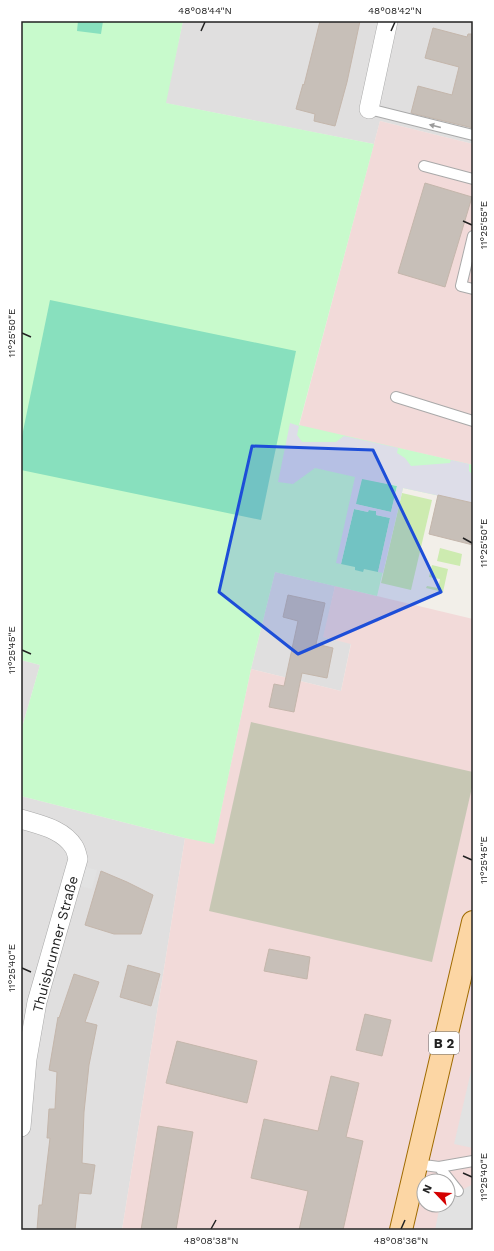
<svg xmlns="http://www.w3.org/2000/svg" width="494" height="1251" font-family="'Work Sans',sans-serif">
<style>
.residential{fill:#e0dfdf}
.commercial{fill:#f2dad9;fill-rule:evenodd}
.construction{fill:#c7c7b4}
.grass{fill:#cdebb0}
.park{fill:#c8facc}
.pitch{fill:#88e0be}
.parking{fill:#e2e2e2}
.plaza{fill:#dddde8;fill-rule:evenodd}
.building{fill:#c7bfb8;stroke:#c4b6ab}
.lines{fill:none;stroke-linecap:round;stroke-linejoin:round}
.service-casing{stroke:#a9a9a9;stroke-width:12}
.minor-casing{stroke:#a9a9a9;stroke-width:20}
.primary-casing{stroke:#a06b00;stroke-width:24}
.service{stroke:#fff;stroke-width:10}
.minor{stroke:#fff;stroke-width:19}
.primary{stroke:#fcd6a4;stroke-width:22}
.oneway{fill:#9c9c9c}
.marked{fill:#1d4ed8;fill-opacity:0.2;stroke:#1d4ed8;stroke-width:3;stroke-linejoin:round}
.ticks{fill:none;stroke:#222;stroke-width:1.5}
.labels{text-anchor:middle;dominant-baseline:central;stroke-width:3.5;stroke-linejoin:round;paint-order:stroke}
.shield{fill:#fff;stroke:#646464;stroke-width:1}
.shield-label{font-size:13px;font-weight:bold;fill:#222}
.street-label{font-size:14px;fill:#222;stroke:#fff}
.neatline{fill:none;stroke:#222;stroke-width:1.5}
.ticks-label{font-size:10px;text-anchor:middle;fill:#222}
</style>
<rect width="100%" height="100%" fill="#f2efe9"/>
<g class="residential">
<path d="M183,21H473V144L380,121L374,144L165,103Z"/>
<path d="M275,572L335,586L324,637L351,643L341,691L251,669Z"/>
<path d="M21,660L40,665L21,731Z"/>
<path d="M21,796L185,838L122,1230H21Z"/>
</g>
<g class="commercial">
<path d="M380,121L473,144V465L299,426Z"/>
<path d="M335,586L473,619V1230H122L185,838L214,843L251,669L341,691L351,644L323,637ZM424,1181H448V1205H424Z"/>
</g>
<path class="construction" d="M251,722L473,772V783L432,962L209,911Z"/>
<g class="grass">
<path d="M402,493L432,500L411,590L381,583Z"/>
<path d="M440,548L462,554L460,566L437,561Z"/>
<path d="M432,565L448,569L443,592L426,588L427,586L438,588L440,579L429,577Z"/>
</g>
<path class="park" d="M21,21H183L166,103L374,144L299,425L473,465V503L403,488L377,596L275,572L251,669L214,844L185,838L21,796V731L40,665L21,660Z"/>
<g class="pitch">
<path d="M78,21H103L101,34L77,31Z"/>
<path d="M50,300L296,351L261,520L21,470V441Z"/>
<path d="M362,478L397,486L391,512L355,504Z"/>
<path d="M354,509L368,512V510L376,511V515L390,518L378,572L364,569L363,572L355,570V567L341,564Z"/>
</g>
<g class="parking">
<path d="M82,866L97,870L92,889L76,885Z"/>
<path d="M473,1063V1148L454,1144Z"/>
<path d="M473,1184V1230H435L440,1205H448V1198Z"/>
</g>
<path class="plaza" d="M290,423L299,426L297,435L302,442H336L344,436L398,448L397,453L405,458L411,466L450,463L451,460L469,464V471L473,475V503L403,488L383,573L378,572L390,518L376,515V511L369,510L368,512L354,509L341,564L336,563L355,477L315,468L293,484L278,482ZM362,479L397,486L391,512L356,504Z"/>
<g class="building">
<path d="M320,21H360L347,82L335,126L314,121L315,114L296,109L303,84L304,85Z"/>
<path d="M433,28L467,37L468,34H473V128L411,113L418,86L452,95L459,67L425,58Z"/>
<path d="M425,183L472,197L445,287L398,273Z"/>
<path d="M438,495L473,503V545L429,534Z"/>
<path d="M288,595L325,603L316,644L333,648L327,678L302,673L294,712L269,707L274,684L284,686L298,621L283,617Z"/>
<path d="M101,871L127,882L153,895L141,934H114L85,925Z"/>
<path d="M269,949L310,957L307,979L264,971Z"/>
<path d="M128,965L160,974L151,1006L120,997Z"/>
<path d="M74,974L99,982L85,1022L97,1025L89,1065L84,1112L82,1163L95,1165L91,1194L79,1193L75,1230H37L39,1205H42L50,1138H47L49,1109H55L57,1072L49,1070L58,1017L59,1018Z"/>
<path d="M365,1014L391,1020L382,1056L356,1050Z"/>
<path d="M177,1041L257,1061L247,1103L166,1083Z"/>
<path d="M331,1076L359,1083L346,1137L363,1141L343,1230H299L308,1191L251,1178L264,1119L318,1131Z"/>
<path d="M158,1126L193,1132L176,1230H141Z"/>
</g>
<g class="lines">
<defs>
<g id="service">
<path d="M369,109L473,135"/>
<path d="M424,166L473,179"/>
<path d="M473,236L461,286L473,289"/>
<path d="M396,397L473,421"/>
<path d="M416,1164L439,1167L458,1191"/>
<path d="M439,1167L473,1161"/>
</g>
<g id="minor">
<path d="M369,109L388,21"/>
<path d="M21,819C40,825 63,829 74,847C76,850 77,855 78,859L37,1002L27,1059L21,1127"/>
</g>
<path id="primary" d="M401,1230L473,922"/>
</defs>
<use href="#service" class="service-casing"/>
<use href="#minor" class="minor-casing"/>
<use href="#primary" class="primary-casing"/>
<use href="#service" class="service"/>
<use href="#minor" class="minor"/>
<use href="#primary" class="primary"/>
</g>
<defs><path id="oneway-solid" d="M-6-.8H1V-3.2L6.5 0L1 3.2V.8H-6Z"/></defs>
<use class="oneway" href="#oneway-solid" transform="translate(435 126) rotate(-166)"/>
<path class="marked" d="M252,446L373,450L441,592L298,654L219,592Z"/>
<path class="ticks" d="M201,31L205,22M391,31L395,22M463,221L472,225M22,333L31,337M463,538L472,543M22,650L31,654M463,856L472,860M22,968L31,972M463,1173L472,1177M211,1229L216,1220M401,1229L405,1220"/>
<g class="labels">
<rect class="shield" x="429" y="1032" width="30" height="22" rx="3"/>
<g class="shield-label">
<text x="444" y="1043">B 2</text>
</g>
<g class="street-label">
<text transform="translate(55 944) rotate(-75)">Thuisbrunner Straße</text>
</g>
</g>
<rect width="494" height="1251" fill="none" stroke="#ffffff" stroke-width="44"/>
<g transform="translate(436 1193) rotate(295)"><circle r="19" fill="#ffffff" stroke="#a7a7a7"/>
<path d="M0-3L7 15L0 10L-7 15Z" fill="#d40000"/>
<text y="-6" font-size="11" font-weight="bold" text-anchor="middle" fill="#222222">N</text>
</g>
<rect x="22" y="22" width="450" height="1207" class="neatline"/>
<g class="ticks-label">
<text x="205" y="14">48°08'44"N</text>
<text x="395" y="14">48°08'42"N</text>
<text transform="translate(483 225) rotate(-90)" y="4">11°25'55"E</text>
<text transform="translate(11 333) rotate(-90)" y="4">11°25'50"E</text>
<text transform="translate(483 543) rotate(-90)" y="4">11°25'50"E</text>
<text transform="translate(11 650) rotate(-90)" y="4">11°25'45"E</text>
<text transform="translate(483 860) rotate(-90)" y="4">11°25'45"E</text>
<text transform="translate(11 968) rotate(-90)" y="4">11°25'40"E</text>
<text transform="translate(483 1177) rotate(-90)" y="4">11°25'40"E</text>
<text x="211" y="1244">48°08'38"N</text>
<text x="401" y="1244">48°08'36"N</text>
</g>
</svg>
